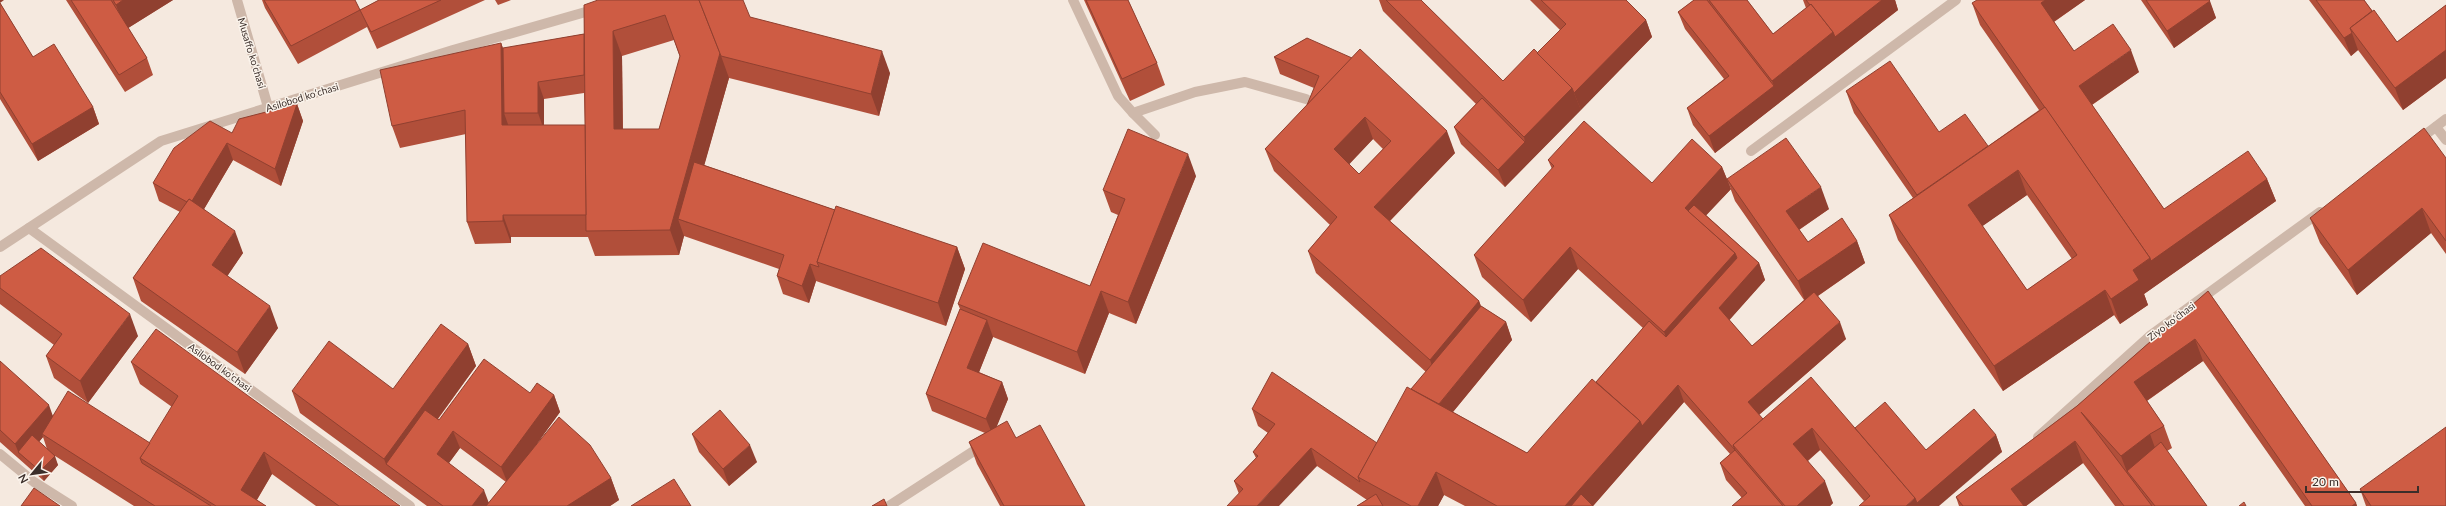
<svg xmlns="http://www.w3.org/2000/svg" width="2446" height="506" font-family="Lato,sans-serif">
<style>
.lines{fill:none;stroke-linecap:round;stroke-linejoin:round}
.service{stroke:#ceb8aa;stroke-width:10}
.minor{stroke:#ceb8aa;stroke-width:10}
.wall{fill:#b14f3a;fill-rule:evenodd}
.shaded-wall{fill:#904030}
.building{fill:#ce5c44;stroke:#904030;fill-rule:evenodd}
.labels{text-anchor:middle;dominant-baseline:central;stroke-width:3;stroke-linejoin:round;paint-order:stroke}
.street-label{font-size:10px;fill:#3b2e2a;stroke:#fbf4ec}
</style>
<rect width="100%" height="100%" fill="#f5e9df"/>
<g class="lines">
<g class="service">
<path d="M1073,0L1118,96L1133,113L1195,92L1245,82L1306,99"/>
<path d="M1133,113L1155,135"/>
<path d="M1751,151L1956,0"/>
</g>
<g class="minor">
<path d="M237,0L268,107"/>
<path d="M2436,127L2446,140"/>
<path d="M2417,141L2446,119"/>
<path d="M29,228L410,506"/>
<path d="M0,247L161,141L453,50L596,9"/>
<path d="M2038,437L2151,335L2320,212"/>
<path d="M0,454L34,482L72,506"/>
<path d="M889,506L983,445"/>
</g>
</g>
<g class="wall">
<path d="M66,0H173L128,28L147,58L153,75L125,92Z"/>
<path d="M262,0H355L360,10L379,0H485L377,49L367,27L298,64L265,8Z"/>
<path d="M495,0H511L498,5Z"/>
<path d="M1084,0H1128L1157,63L1165,85L1130,101Z"/>
<path d="M1379,0H1421L1503,81L1537,53L1560,30L1530,0H1626L1646,20L1652,37L1505,187L1461,144L1454,127L1476,104L1383,11Z"/>
<path d="M1694,0H1747L1773,34L1806,8L1803,0H1895L1898,10L1715,153L1693,125L1687,108L1724,79L1685,29L1678,12Z"/>
<path d="M2085,0L2054,22L2074,51L2139,72L2092,105L2164,209L2267,179L2276,201L2144,294L2148,305L2120,324L2114,315L2003,391L1898,240L1889,215L1913,198L1854,113L1846,91L1939,132L1988,146L2039,110L1980,25L1972,3ZM2027,195L2072,259L2027,290L1982,226Z"/>
<path d="M2141,0H2209L2216,18L2174,48Z"/>
<path d="M2309,0H2364L2397,42L2446,5V78L2403,110L2358,50L2351,56Z"/>
<path d="M0,3L33,57L93,107L99,124L38,161L0,99Z"/>
<path d="M584,5L750,17L890,73L879,116L729,78L704,165L835,210L957,247L965,269L946,326L816,281L809,303L783,294L777,276L779,269L684,236L679,255L595,256L588,237H511V243L475,244L467,222L466,134L400,148L392,126L501,43L503,48L584,34ZM674,40L680,57L659,129H623L622,56ZM584,93L585,125H544V99Z"/>
<path d="M1307,38L1455,153L1390,221L1479,301L1481,306L1506,322L1512,340L1453,412L1527,453L1596,382L1643,328L1578,269L1531,322L1482,277L1474,255L1552,169L1548,160L1652,183L1722,167L1731,189L1706,215L1759,263L1765,280L1729,320L1752,346L1804,300L1735,201L1727,179L1829,209L1799,230L1808,242L1857,241L1865,263L1818,296L1846,339L1759,415L1763,419L1855,428L1926,450L1996,435L2002,452L1864,501L1820,450L1808,461L1833,503L1830,506H1732L1742,498L1726,480L1720,463L1730,454L1684,402L1593,506H1465L1444,495L1438,506H1357L1367,500L1317,466L1239,494L1234,481L1256,458L1253,452L1268,433L1258,426L1252,409L1377,443L1411,389L1426,372L1316,273L1308,251L1330,225L1274,171L1265,149L1307,105L1314,88L1280,74L1274,57ZM1373,139L1383,149L1359,174L1349,164Z"/>
<path d="M297,104L303,121L281,186L233,160L204,209L243,253L227,276L278,328L245,374L141,301L133,278L180,212L159,201L153,183L232,133Z"/>
<path d="M2446,158V254L2431,233L2357,295L2320,243L2310,218Z"/>
<path d="M1196,176L1136,324L1109,313L1085,374L993,337L979,372L1002,382L1008,399L996,427L1016,438L1085,506H1000L977,464L969,442L985,433L932,411L926,394L960,309L958,304L1090,286L1118,215L1111,212L1103,190Z"/>
<path d="M0,276L138,336L88,403L54,378L46,356L54,345L0,304Z"/>
<path d="M2208,291L2356,503L2357,506H2305L2203,361L2147,401L2164,426L2172,448L2167,451L2207,506H2115L2083,463L2026,506H1959L1956,497L2077,406Z"/>
<path d="M468,344L476,366L438,419L439,420L530,393L554,395L560,412L532,450L611,478L619,500L610,506H427L300,413L292,391L393,389ZM460,448L506,482L489,503L449,463Z"/>
<path d="M0,361L53,416L150,443L172,407L140,384L131,362L400,506H316L272,474L257,500L266,506H134L52,454L58,465L44,481L0,442ZM43,437L47,449L39,442Z"/>
<path d="M692,434L757,462L729,486L699,452Z"/>
<path d="M2360,489L2446,506H2366Z"/>
</g>
<g class="shaded-wall">
<path d="M0,0H4L0,3Z"/>
<path d="M123,0H173L125,30L116,5Z"/>
<path d="M1882,0H1895L1898,10L1715,153L1709,136L1774,86L1772,81L1833,32Z"/>
<path d="M2045,0H2085L2049,25L2041,3Z"/>
<path d="M2210,1L2216,18L2174,48L2167,31Z"/>
<path d="M1646,20L1652,37L1581,110L1574,93Z"/>
<path d="M613,31L622,56L623,154L614,129Z"/>
<path d="M2352,33L2358,50L2351,56L2344,38Z"/>
<path d="M501,43L509,65L504,113L510,130L502,125Z"/>
<path d="M2131,50L2139,72L2087,108L2079,86Z"/>
<path d="M2446,50V78L2403,110L2395,88Z"/>
<path d="M882,51L890,73L879,116L871,94Z"/>
<path d="M720,53L729,78L688,223L678,219L684,236L679,255L670,230Z"/>
<path d="M538,82L544,99V130L538,113Z"/>
<path d="M1572,88L1581,110L1505,187L1498,170L1525,142L1524,137Z"/>
<path d="M297,104L303,121L281,186L275,169Z"/>
<path d="M93,107L99,124L38,161L32,144Z"/>
<path d="M1365,117L1373,139L1342,172L1334,149Z"/>
<path d="M1447,131L1455,153L1382,229L1374,207Z"/>
<path d="M227,143L233,160L197,221L190,204Z"/>
<path d="M1188,154L1196,176L1136,324L1128,302Z"/>
<path d="M1722,167L1731,189L1699,223L1685,208Z"/>
<path d="M2018,170L2027,195L1977,230L1968,205Z"/>
<path d="M2267,179L2276,201L2144,294L2148,305L2120,324L2111,299L2133,270Z"/>
<path d="M1821,187L1829,209L1794,233L1786,211Z"/>
<path d="M2422,208L2431,233L2357,295L2348,270Z"/>
<path d="M503,215L511,237V243L503,221Z"/>
<path d="M235,231L243,253L220,287L212,265Z"/>
<path d="M1857,241L1865,263L1806,304L1798,281Z"/>
<path d="M957,247L965,269L946,326L938,303Z"/>
<path d="M1570,247L1578,269L1531,322L1523,300Z"/>
<path d="M1735,253L1743,275L1672,354L1664,332Z"/>
<path d="M1759,263L1765,280L1725,325L1719,308Z"/>
<path d="M810,264L816,281L809,303L802,286Z"/>
<path d="M2105,290L2114,315L2003,391L1994,366Z"/>
<path d="M1101,291L1109,313L1085,374L1077,352Z"/>
<path d="M1479,301L1487,323L1438,382L1430,360Z"/>
<path d="M270,306L278,328L245,374L237,352Z"/>
<path d="M130,314L138,336L88,403L80,381Z"/>
<path d="M987,320L993,337L974,385L967,368Z"/>
<path d="M1506,322L1512,340L1443,424L1437,407Z"/>
<path d="M1840,322L1846,339L1754,419L1748,402Z"/>
<path d="M2195,339L2203,361L2142,404L2134,382Z"/>
<path d="M468,344L476,366L398,473L386,464L384,459Z"/>
<path d="M1002,382L1008,399L993,436L986,419Z"/>
<path d="M1678,385L1684,402L1593,506H1565L1640,421Z"/>
<path d="M554,395L560,412L508,484L501,467Z"/>
<path d="M49,405L55,422L42,434L43,437L25,458L18,452L22,461L15,444Z"/>
<path d="M1812,428L1820,450L1801,466L1793,444Z"/>
<path d="M453,431L460,448L443,471L437,454Z"/>
<path d="M2150,434L2158,456L2127,472L2121,456Z"/>
<path d="M1996,435L2002,452L1939,506H1906L1915,498Z"/>
<path d="M2075,441L2083,463L2026,506H2017L2011,489Z"/>
<path d="M750,445L757,462L729,486L723,469Z"/>
<path d="M1311,448L1317,466L1279,506H1257Z"/>
<path d="M264,452L272,474L253,506L241,490Z"/>
<path d="M55,456L58,465L44,481L40,471Z"/>
<path d="M1436,472L1444,495L1438,506H1418Z"/>
<path d="M611,478L619,500L610,506H567Z"/>
<path d="M1825,481L1833,503L1830,506H1797Z"/>
<path d="M484,490L490,506H472Z"/>
<path d="M2356,503L2357,506H2352Z"/>
</g>
<g class="building">
<path d="M71,0H111L147,58L119,75Z"/>
<path d="M113,0H123L116,5Z"/>
<path d="M264,0H355L360,10L291,46Z"/>
<path d="M379,0H441L371,32L360,10Z"/>
<path d="M598,0H699L720,53L670,230L586,231L584,5ZM665,15L680,56L659,129H614L613,31Z"/>
<path d="M699,0H743L750,17L882,51L871,94L721,56Z"/>
<path d="M1086,0H1128L1157,63L1122,79Z"/>
<path d="M1386,0H1421L1503,81L1534,49L1572,88L1524,137Z"/>
<path d="M1541,0H1626L1646,20L1574,93L1572,88L1537,53L1566,24Z"/>
<path d="M1694,0H1707L1774,86L1709,136L1687,108L1729,76L1678,12Z"/>
<path d="M1709,0H1747L1773,34L1811,4L1833,32L1772,81Z"/>
<path d="M1806,0H1882L1835,37L1833,32L1811,4L1810,5Z"/>
<path d="M1977,0H2045L2041,3L2074,51L2113,24L2131,50L2079,86L2164,209L2248,151L2267,179L2151,261L2150,258L1972,3Z"/>
<path d="M2146,0H2209L2210,1L2167,31Z"/>
<path d="M2316,0H2364L2372,11L2350,28L2352,33L2344,38Z"/>
<path d="M0,3L33,57L54,44L93,107L32,144L0,92Z"/>
<path d="M2446,5V50L2395,88L2350,28L2374,10L2397,42Z"/>
<path d="M584,34V75L538,82V113H504L503,48Z"/>
<path d="M1307,38L1352,58L1307,105L1319,76L1274,57Z"/>
<path d="M501,43L502,125H585L586,215H503V221L467,222L465,110L392,126L380,70Z"/>
<path d="M1360,49L1447,131L1374,207L1479,301L1430,360L1308,251L1337,217L1265,149ZM1365,117L1391,141L1359,174L1334,149Z"/>
<path d="M1890,61L1939,132L1965,114L1988,146L1917,195L1846,91Z"/>
<path d="M1482,98L1525,142L1498,170L1454,127Z"/>
<path d="M297,104L275,169L227,143L192,201L189,199L187,202L153,183L174,148L210,121L232,133L239,119Z"/>
<path d="M2045,107L2150,258L2133,270L2139,280L2111,299L2105,290L1994,366L1889,215ZM2018,170L2077,255L2027,290L1968,205Z"/>
<path d="M1584,121L1652,183L1692,139L1722,167L1685,208L1735,253L1664,332L1570,247L1523,300L1474,255L1554,166L1548,160Z"/>
<path d="M2424,128L2446,158V241L2422,208L2348,270L2310,218Z"/>
<path d="M1128,129L1188,154L1128,302L1101,291L1077,352L958,304L983,243L1090,286L1125,199L1103,190Z"/>
<path d="M1786,138L1821,187L1786,211L1808,242L1842,218L1857,241L1798,281L1727,179Z"/>
<path d="M694,162L835,210L817,262L819,267L810,264L802,286L777,276L784,255L678,219Z"/>
<path d="M189,199L235,231L212,265L270,306L237,352L133,278Z"/>
<path d="M1694,205L1759,263L1719,308L1752,346L1814,292L1840,322L1748,402L1763,419L1733,445L1735,450L1678,385L1642,426L1640,421L1596,382L1649,321L1666,337L1737,258L1735,253L1688,211Z"/>
<path d="M836,206L957,247L938,303L817,262Z"/>
<path d="M41,248L130,314L80,381L46,356L62,334L0,288V276Z"/>
<path d="M2208,291L2356,503L2352,506H2312L2195,339L2134,382L2164,426L2150,434L2121,456L2081,412L2152,506H2124L2075,441L2011,489L2024,506H1963L1956,497L2077,406Z"/>
<path d="M1481,306L1506,322L1439,404L1411,389Z"/>
<path d="M960,309L987,320L967,368L1002,382L986,419L926,394Z"/>
<path d="M441,324L468,344L384,459L292,391L329,341L393,389Z"/>
<path d="M156,329L400,506H339L264,452L241,490L266,506H216L140,458L178,396L131,362Z"/>
<path d="M484,359L530,393L537,383L554,395L501,467L453,431L437,454L484,490L472,506H443L386,464L425,410L439,420Z"/>
<path d="M0,361L49,405L15,444L0,430Z"/>
<path d="M1272,372L1377,443L1358,477L1360,482L1311,448L1257,506H1227L1243,489L1234,481L1258,456L1253,452L1275,424L1252,409Z"/>
<path d="M1811,377L1915,498L1906,506H1859L1870,496L1812,428L1793,444L1825,481L1797,506H1785L1733,445Z"/>
<path d="M1592,379L1640,421L1565,506H1497L1436,472L1418,506H1411L1358,477L1407,387L1527,453Z"/>
<path d="M68,391L150,443L140,458L142,463L211,506H155L42,434Z"/>
<path d="M1885,402L1926,450L1974,409L1996,435L1917,503L1915,498L1855,428Z"/>
<path d="M720,410L750,445L723,469L692,434Z"/>
<path d="M559,417L590,445L611,478L567,506H486Z"/>
<path d="M1007,421L1016,438L1040,425L1085,506H1004L969,442Z"/>
<path d="M2446,427V506H2371L2360,489Z"/>
<path d="M32,435L55,456L40,471L18,452Z"/>
<path d="M2161,442L2207,506H2155L2127,471Z"/>
<path d="M1735,450L1783,506H1732L1747,493L1720,463Z"/>
<path d="M674,479L691,506H631Z"/>
<path d="M34,488L60,506H21Z"/>
<path d="M1376,494L1383,506H1357Z"/>
<path d="M1581,494L1593,506H1571Z"/>
<path d="M884,499L887,506H872Z"/>
<path d="M2244,502L2246,506H2239Z"/>
</g>
<g class="labels">
<g class="street-label">
<text transform="translate(252 53) rotate(73)">Musaffo koʻchasi</text>
<text transform="translate(302 97) rotate(-17)">Asilobod koʻchasi</text>
<text transform="translate(2171 321) rotate(-37)">Ziyo koʻchasi</text>
<text transform="translate(220 367) rotate(36)">Asilobod ko'chasi</text>
</g>
</g>
<g transform="translate(32 474) rotate(241)" stroke="#fbf4ec" stroke-width="3" paint-order="stroke">
<path d="M0-3L7 15L0 10L-7 15Z" fill="#3b2e2a"/>
<text y="-6" font-size="11" font-weight="bold" text-anchor="middle" fill="#3b2e2a">N</text>
</g>
<path d="M2306 486v6h112v-6" fill="none" stroke="#3b2e2a" stroke-width="2"/>
<text x="2312" y="486" font-size="12" fill="#3b2e2a" stroke="#fbf4ec" stroke-width="3" paint-order="stroke">20 m</text>
</svg>
